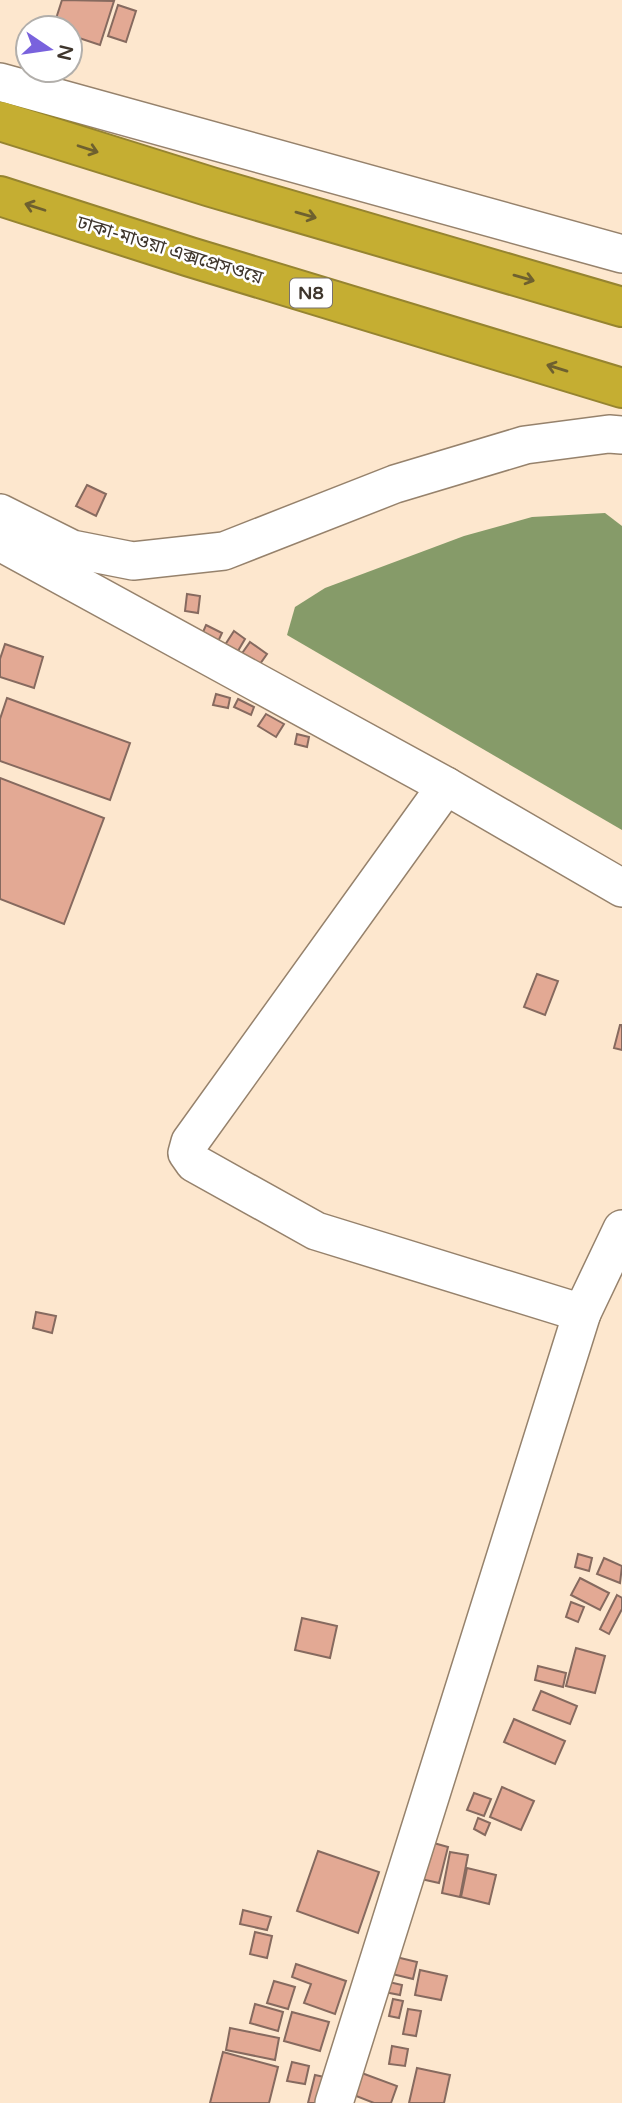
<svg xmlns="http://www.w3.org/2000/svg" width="622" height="2103" font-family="'Varela Round','Noto Sans Bengali',sans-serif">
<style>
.water{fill:#869b69}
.building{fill:#e3a994;stroke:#866a5f;stroke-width:2}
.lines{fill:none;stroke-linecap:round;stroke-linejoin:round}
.minor-casing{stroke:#96826c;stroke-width:40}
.highway-casing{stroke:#968430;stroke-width:42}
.minor{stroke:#fff;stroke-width:37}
.highway{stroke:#c5ae32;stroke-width:38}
.oneway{stroke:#6e602f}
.labels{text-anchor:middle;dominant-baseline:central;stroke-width:5;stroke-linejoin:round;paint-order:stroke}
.shield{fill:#fff;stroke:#79726c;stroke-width:2}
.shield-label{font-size:18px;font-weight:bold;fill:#3f362d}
.street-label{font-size:19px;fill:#3f362d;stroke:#fff}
</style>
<rect width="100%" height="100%" fill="#fde7ce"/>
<path class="water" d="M605,513L622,526V830L287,635L295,607L325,588L464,536L532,517Z"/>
<g class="building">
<path d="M62,0L114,1L100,45L70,35V28H53Z"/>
<path d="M118,5L136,11L126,42L108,36Z"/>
<path d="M87,485L106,494L96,516L76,506Z"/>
<path d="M187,594L200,596L198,613L185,611Z"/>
<path d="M206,625L222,633L216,646L200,639Z"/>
<path d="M234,631L245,639L235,656L223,648Z"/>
<path d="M250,642L267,654L255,671L238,659Z"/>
<path d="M5,644L43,657L34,688L0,677V659Z"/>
<path d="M216,694L230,698L228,708L213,705Z"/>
<path d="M7,698L130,743L110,800L0,761V719Z"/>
<path d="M238,699L254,707L251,715L234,707Z"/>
<path d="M266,714L284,724L276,737L258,726Z"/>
<path d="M297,734L309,737L307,747L295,744Z"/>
<path d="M0,778L104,818L64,924L0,899Z"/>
<path d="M537,974L558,981L545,1015L524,1007Z"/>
<path d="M620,1025H622V1050L614,1048Z"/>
<path d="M36,1312L56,1316L52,1333L33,1328Z"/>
<path d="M578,1554L592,1558L589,1571L575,1567Z"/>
<path d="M604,1558L622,1566L620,1583L597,1574Z"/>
<path d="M580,1578L609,1593L600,1610L571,1595Z"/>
<path d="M617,1595L622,1598V1609L609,1634L600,1629Z"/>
<path d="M571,1602L584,1607L578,1622L566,1617Z"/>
<path d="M302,1618L337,1626L330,1658L295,1650Z"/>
<path d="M576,1648L605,1656L595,1693L566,1686Z"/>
<path d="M538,1666L566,1673L563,1687L535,1680Z"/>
<path d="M541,1691L577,1706L570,1724L533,1710Z"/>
<path d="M514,1719L565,1741L555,1764L504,1742Z"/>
<path d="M502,1787L534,1801L521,1830L490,1817Z"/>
<path d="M474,1793L491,1799L484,1816L467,1810Z"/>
<path d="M478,1818L490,1823L485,1835L474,1829Z"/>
<path d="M430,1842L448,1847L439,1883L421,1879Z"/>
<path d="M318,1851L379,1872L358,1933L297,1911Z"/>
<path d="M450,1852L468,1855L460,1897L442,1893Z"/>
<path d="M467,1868L496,1875L489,1904L461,1897Z"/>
<path d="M243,1910L271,1917L267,1930L240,1924Z"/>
<path d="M255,1932L272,1936L267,1958L250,1954Z"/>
<path d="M392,1956L417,1962L413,1979L388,1973Z"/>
<path d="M296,1964L346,1981L335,2014L304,2003L311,1984L292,1977Z"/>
<path d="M420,1970L447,1976L441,2000L415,1995Z"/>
<path d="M376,1979L402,1985L400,1995L374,1990Z"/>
<path d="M274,1981L295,1987L288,2009L267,2003Z"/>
<path d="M393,1999L403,2001L399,2018L389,2016Z"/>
<path d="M255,2004L283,2012L278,2031L250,2023Z"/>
<path d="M408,2009L421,2011L416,2036L403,2034Z"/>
<path d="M292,2012L329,2022L320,2051L284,2041Z"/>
<path d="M230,2028L279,2038L275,2060L226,2050Z"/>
<path d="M392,2046L408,2049L405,2066L389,2064Z"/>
<path d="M223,2052L278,2067L269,2103H210Z"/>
<path d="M292,2062L309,2066L305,2084L287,2081Z"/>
<path d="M417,2068L450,2075L444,2103H409Z"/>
<path d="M359,2072L397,2086L391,2103H374L351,2094Z"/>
<path d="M315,2075L329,2078L323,2103H308Z"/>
</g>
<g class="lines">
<defs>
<g id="minor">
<path d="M0,82L622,254"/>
<path d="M0,513L72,549L133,561L224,551L395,484L525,445L609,434L622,435"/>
<path d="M0,542L446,786L622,888"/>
<path d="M446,786L190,1142L187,1153L194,1163L316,1231L582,1313L622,1229"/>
<path d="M334,2103L582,1313"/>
</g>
<g id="highway">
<path d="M0,121L211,187L622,307"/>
<path d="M0,196L190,257L622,388"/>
</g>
</defs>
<use href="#minor" class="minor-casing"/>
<use href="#highway" class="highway-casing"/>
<use href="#minor" class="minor"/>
<use href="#highway" class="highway"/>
</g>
<defs><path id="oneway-shaft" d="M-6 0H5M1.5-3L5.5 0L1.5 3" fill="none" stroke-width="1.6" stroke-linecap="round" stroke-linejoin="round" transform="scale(1.75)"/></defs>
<g class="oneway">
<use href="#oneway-shaft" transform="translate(88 149) rotate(18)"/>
<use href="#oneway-shaft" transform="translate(35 207) rotate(-162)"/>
<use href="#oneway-shaft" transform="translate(306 215) rotate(16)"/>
<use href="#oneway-shaft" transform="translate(524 278) rotate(16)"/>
<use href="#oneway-shaft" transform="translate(557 368) rotate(-163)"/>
</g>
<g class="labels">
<rect class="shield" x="290" y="278.5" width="42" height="29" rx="5"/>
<g class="shield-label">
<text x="311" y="293">N8</text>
</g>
<g class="street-label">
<text transform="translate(170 250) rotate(17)">ঢাকা-মাওয়া এক্সপ্রেসওয়ে</text>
</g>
</g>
<g transform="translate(49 49) rotate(103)"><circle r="33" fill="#ffffff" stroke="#b2afab" stroke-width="2"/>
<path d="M0-5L12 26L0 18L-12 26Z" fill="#7962dd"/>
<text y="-10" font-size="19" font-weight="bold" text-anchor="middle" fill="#3f362d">N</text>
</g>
</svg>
